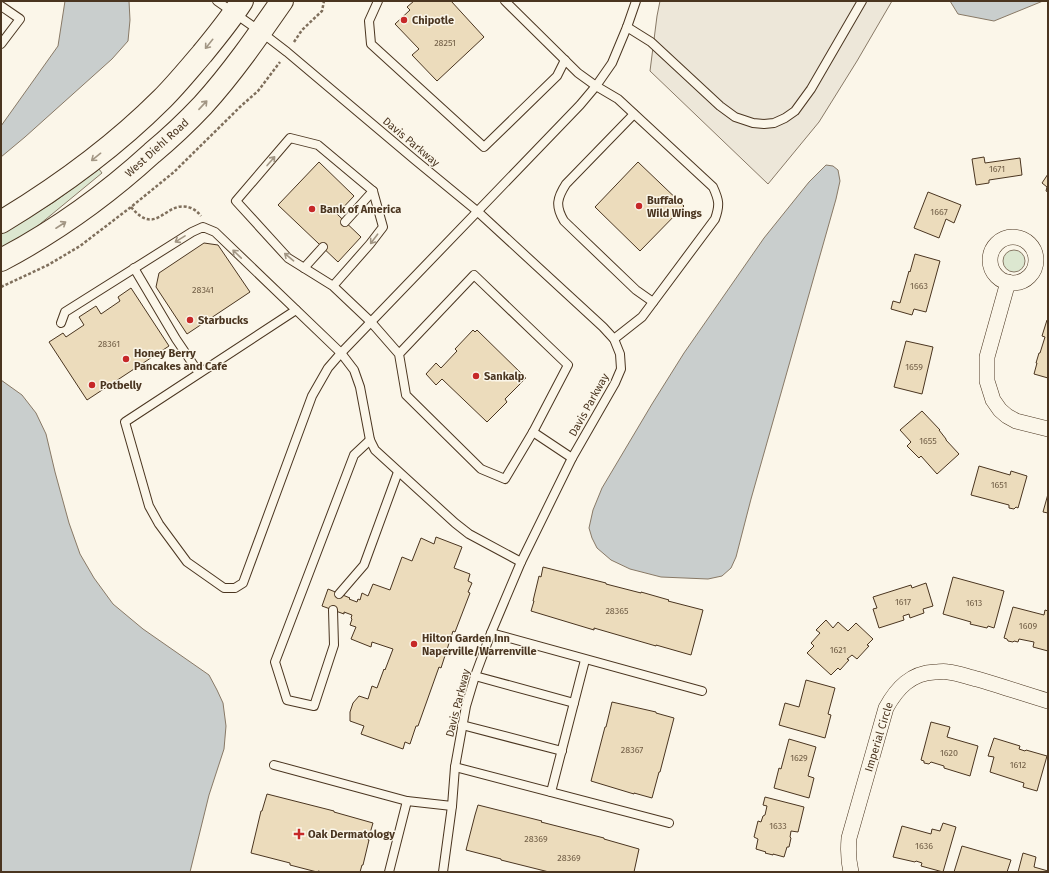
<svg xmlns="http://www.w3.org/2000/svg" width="1049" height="873" font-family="'Fira Sans',sans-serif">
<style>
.green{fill:#dce7d0;stroke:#887966}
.parking{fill:#ede7d9;stroke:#887966}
.water{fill:#c9cecd;stroke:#887966}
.building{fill:#ecdcbc;stroke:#4a3520}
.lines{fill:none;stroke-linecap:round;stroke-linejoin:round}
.lane-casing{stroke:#4a3520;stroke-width:10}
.street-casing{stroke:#4a3520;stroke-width:16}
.secondary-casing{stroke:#4a3520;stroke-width:24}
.path{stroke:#7f6f5c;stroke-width:2.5;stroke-dasharray:3 2;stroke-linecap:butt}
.lane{stroke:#fbf6e9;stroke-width:8}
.street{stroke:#fbf6e9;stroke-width:15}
.secondary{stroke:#fbf6e9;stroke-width:22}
.oneway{stroke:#a29684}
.poi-dot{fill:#c62828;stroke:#fbf6e9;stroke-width:1.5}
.labels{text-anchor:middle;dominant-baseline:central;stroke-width:3;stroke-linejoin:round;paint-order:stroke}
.number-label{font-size:9px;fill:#725f47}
.poi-label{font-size:11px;font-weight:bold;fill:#4a3520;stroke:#fbf6e9;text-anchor:start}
.street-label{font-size:11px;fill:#4a3520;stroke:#fbf6e9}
</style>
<rect width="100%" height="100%" fill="#fbf6e9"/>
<g class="green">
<path d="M99,169L102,173L23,238L1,251V234L54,202Z"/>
<circle cx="1014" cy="261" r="11"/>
</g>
<path class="parking" d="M660,1H892L857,61L819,122L768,184L650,71L657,16Z"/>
<g class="water">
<path d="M65,1H129L130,20L128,41L112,59L25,137L1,157V126L58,46Z"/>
<path d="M950,1H1043L994,21L958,14Z"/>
<path d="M826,165L833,166L838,170L840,181L836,199L751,499L736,557L731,568L722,576L708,579L661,577L630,569L611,560L597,548L592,538L589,528L593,510L602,488L652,404L684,353L764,238L809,182Z"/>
<path d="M1,380L22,395L36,413L46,434L55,472L69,523L80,554L94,578L113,604L143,629L209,675L217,690L223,703L226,726L224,749L209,795L190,872H1Z"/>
</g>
<g class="building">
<path d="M414,1H451L484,37L437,81L412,55L419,49L395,24L410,10L407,7Z"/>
<path d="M984,157L985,163L1020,158L1022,175L989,180V183L976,185L972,159Z"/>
<path d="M319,162L354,196L337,214L361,237L338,262L278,205Z"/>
<path d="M638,162L684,206L640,251L595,207Z"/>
<path d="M1048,174V192L1046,191L1047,187L1042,183Z"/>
<path d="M928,192L961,205L954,223L946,219L939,238L914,228Z"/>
<path d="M204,243L218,245L250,292L187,334L156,287L159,273Z"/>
<path d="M915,254L940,261L926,312L914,309L912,315L891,309L893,301L900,303L909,271L910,272Z"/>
<path d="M131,288L169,346L87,400L49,342L63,333L66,337L84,325L79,317L96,306L101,314L120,301L118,297Z"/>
<path d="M1047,320L1048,321V378L1034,374L1037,363H1036L1039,353H1040L1045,337L1042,336Z"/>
<path d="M473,330L475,332L477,330L526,378L505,399L507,402L487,422L442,379L436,385L426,374L436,363L441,368L457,351L455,349Z"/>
<path d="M906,341L933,347L922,394L894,387Z"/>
<path d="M922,411L940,430H939L946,439V440L959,454L937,474L921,456L919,458L907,446L911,442L900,430Z"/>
<path d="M979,466L1010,475L1011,471L1027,476L1018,508L1016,507L1014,509L1009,508V505L971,495Z"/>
<path d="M1048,494V513L1043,512Z"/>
<path d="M436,537L462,547L454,568L470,574L468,581L472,583L468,592L470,593L455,632L453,631L441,668L439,667L418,726H416L410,744L405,742L403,749L361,734L364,726L350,721V712L353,703L359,696L368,699L372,686L377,688L384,669L385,670L393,649L372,642L371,647L351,639L356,627L350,625L352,619L351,618L352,615L344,612V614L322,606L328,589L350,598L349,599L357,602L358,599L360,600L362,593L368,596L373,584L390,590L402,557L412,561L421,538L434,544Z"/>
<path d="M543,567L606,583V584L641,593V592L669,600L668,601L703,610L691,655L656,645V646L594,628V630L531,611L534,601H533L539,576L541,577Z"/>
<path d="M953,577L1004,591L994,628L988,626L987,628L970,624L971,622L943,614Z"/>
<path d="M926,583L933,606L923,609L924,613L910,618L909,614L903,616L904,620L879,628L873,609L877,608L873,597L911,585L912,588Z"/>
<path d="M1013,607L1044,615L1045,610L1048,611V651L1033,647L1034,642L1019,639L1018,642L1014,641L1013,642L1008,641L1007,639L1004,638Z"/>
<path d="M826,620L833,628L838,622L848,631L856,623L873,639L867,645L869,646L857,659L852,655L847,659L849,660L840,670L838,668L831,675L807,653L814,646L811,643L820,633L816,630Z"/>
<path d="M806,680L835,688L828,714L831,715L825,738L779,725L785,703L799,707Z"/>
<path d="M612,702L656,712V713L674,718L660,772H659L652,798L634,793V794L591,781L605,727H606Z"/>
<path d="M931,722L950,727L947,737L978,746L970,776L944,768V766L931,762L929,764L924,763V761L921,760Z"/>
<path d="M994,738L1020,746L1019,749L1025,751L1026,750L1047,756L1037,791L1023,787L1024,783L990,772L994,757L988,756Z"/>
<path d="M789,739L816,747L808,776L814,778L809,798L774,788L779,768L781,769Z"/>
<path d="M267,794L334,811V812L373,823L368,840H369L363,865H362L360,872H322L318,871L317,872L290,865V863L251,853L261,811H262Z"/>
<path d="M765,797L804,807L798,832L791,831L790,837L791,838L789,847H787L784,857L773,854V855L765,853L766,852L756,849L758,839L754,837L758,821L761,822L763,816L765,815L767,806L763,805Z"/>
<path d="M478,805L542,821L541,822L604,838V839L639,849L634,872H549L501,860V859L466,850L475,815Z"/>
<path d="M943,823L956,827L943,872L921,866L922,863L916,861L915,862L893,857L902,826L931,834L932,829L940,831Z"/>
<path d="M962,846L1011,860L1007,872H954Z"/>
<path d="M1023,853L1036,857L1034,867L1048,871V872H1018Z"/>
</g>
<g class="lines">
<defs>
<g id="lane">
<path d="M217,1L261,32L287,52L415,160L477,211L603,327L614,339L620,354L621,369L615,383L572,458L521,562L491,633L475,676L466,706L455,767L452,806L443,872"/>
<path d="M378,1L369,21L371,44L484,147L557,76L565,60"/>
<path d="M505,1L578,73L596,86L618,99L713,187C719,200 720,205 715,219L642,317L614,339"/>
<path d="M1,6L20,19L1,44"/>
<path d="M627,27L651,42L720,106L735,117L753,123L764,124L774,123L785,118L795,111L811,89L862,1"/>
<path d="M634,114L566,184C557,198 555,206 564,221L636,290L653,302"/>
<path d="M345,222L373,191"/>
<path d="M134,268L176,339L199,373"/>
<path d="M304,268L323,247"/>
<path d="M333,286L370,244L383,227L373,191L318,145L290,138L236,201L288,258L333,286L371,322L399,354L406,395L481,469L505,479L533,432L568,365L474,275L399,354"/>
<path d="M296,310L125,422L149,506L159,524L187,562L224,588H235L243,583L312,396L328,368L341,353L580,105L596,86L612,63L627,27L636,1"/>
<path d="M61,323L65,312L192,232L203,227L215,232L341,353L354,370L360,387L370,440L375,450L455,523L469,534L521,562"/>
<path d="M533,432L572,458"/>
<path d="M339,594L364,565L398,472"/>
<path d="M333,610L334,645L314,706L287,700L275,662L354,455L370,440"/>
<path d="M491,633L702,691"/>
<path d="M475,676L574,703"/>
<path d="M462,725L562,751"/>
<path d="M274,765L407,801L389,872"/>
<path d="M455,767L669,823"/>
<path d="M551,792L585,660"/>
<path d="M407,801L452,806"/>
</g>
<g id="street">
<circle cx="1013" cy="260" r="23"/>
<path d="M1008,282L987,357V381L993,400L1000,410L1007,416L1016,421L1048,429"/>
<path d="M851,872C848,860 848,850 849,838L886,708C897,688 911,673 935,672C939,672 944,671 948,672C958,673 968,677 977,679C1001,686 1025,694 1048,701"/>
</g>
<g id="secondary">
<path d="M1,222C59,187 114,147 162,99C176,85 189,69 202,54C216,37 230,20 242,1"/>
<path d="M1,260C56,231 106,195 152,153C170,138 187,122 203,105C232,73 257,37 282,1"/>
</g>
</defs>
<use href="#lane" class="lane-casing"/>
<use href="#street" class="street-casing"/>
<use href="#secondary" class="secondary-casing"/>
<g class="path">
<path d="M294,42L302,30L322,11L324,1"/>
<path d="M131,207C158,239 165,198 191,208C195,210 198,212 201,216"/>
<path d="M1,287L48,265L80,246L131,207L174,172L241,106L258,91L280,62"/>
</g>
<use href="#lane" class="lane"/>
<use href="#street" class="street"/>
<use href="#secondary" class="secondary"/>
</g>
<defs><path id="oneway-shaft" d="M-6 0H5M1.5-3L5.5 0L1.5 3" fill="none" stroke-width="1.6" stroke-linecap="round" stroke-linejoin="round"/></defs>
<g class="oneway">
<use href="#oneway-shaft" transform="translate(209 44) rotate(129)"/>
<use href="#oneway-shaft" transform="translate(203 105) rotate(-47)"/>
<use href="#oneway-shaft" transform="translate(96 157) rotate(141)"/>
<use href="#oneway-shaft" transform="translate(271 161) rotate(-49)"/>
<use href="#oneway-shaft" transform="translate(61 225) rotate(-33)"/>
<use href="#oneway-shaft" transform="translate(180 239) rotate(148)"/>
<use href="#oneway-shaft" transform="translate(374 239) rotate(127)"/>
<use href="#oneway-shaft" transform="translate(237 254) rotate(-136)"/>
<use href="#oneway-shaft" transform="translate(289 257) rotate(-140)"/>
</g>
<g class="poi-dot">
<circle cx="404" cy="20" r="4"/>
<circle cx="639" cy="206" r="4"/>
<circle cx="312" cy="209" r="4"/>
<circle cx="190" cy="320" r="4"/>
<circle cx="126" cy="359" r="4"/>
<circle cx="476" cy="376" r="4"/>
<circle cx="92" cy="385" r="4"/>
<circle cx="414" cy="644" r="4"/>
<path d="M297 828h4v4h4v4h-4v4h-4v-4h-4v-4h4z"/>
</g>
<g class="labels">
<g class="number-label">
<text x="445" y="43">28251</text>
<text x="997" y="169">1671</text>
<text x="939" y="212">1667</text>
<text x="919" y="286">1663</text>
<text x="203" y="290">28341</text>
<text x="109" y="344">28361</text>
<text x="914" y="367">1659</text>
<text x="928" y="441">1655</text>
<text x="999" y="485">1651</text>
<text x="903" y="602">1617</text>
<text x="974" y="603">1613</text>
<text x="617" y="611">28365</text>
<text x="1028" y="626">1609</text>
<text x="838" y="650">1621</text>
<text x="632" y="750">28367</text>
<text x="949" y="753">1620</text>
<text x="799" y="758">1629</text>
<text x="1018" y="765">1612</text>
<text x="778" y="826">1633</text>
<text x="536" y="839">28369</text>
<text x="924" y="846">1636</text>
<text x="569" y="858">28369</text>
</g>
<g class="poi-label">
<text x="412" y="20">Chipotle</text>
<text x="647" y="200">Buffalo<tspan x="647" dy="13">Wild Wings</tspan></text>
<text x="320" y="209">Bank of America</text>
<text x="198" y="320">Starbucks</text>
<text x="134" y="353">Honey Berry<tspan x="134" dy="13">Pancakes and Cafe</tspan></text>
<text x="484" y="376">Sankalp</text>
<text x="100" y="385">Potbelly</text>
<text x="422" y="638">Hilton Garden Inn<tspan x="422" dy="13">Naperville/Warrenville</tspan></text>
<text x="308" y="834">Oak Dermatology</text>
</g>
<g class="street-label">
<text transform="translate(411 142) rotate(40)">Davis Parkway</text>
<text transform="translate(157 148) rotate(-42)">West Diehl Road</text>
<text transform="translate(589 405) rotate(-61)">Davis Parkway</text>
<text transform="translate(458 703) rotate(-76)">Davis Parkway</text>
<text transform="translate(879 737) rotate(-73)">Imperial Circle</text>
</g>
</g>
<rect width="1049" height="873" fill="none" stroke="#4a3520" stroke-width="4"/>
</svg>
